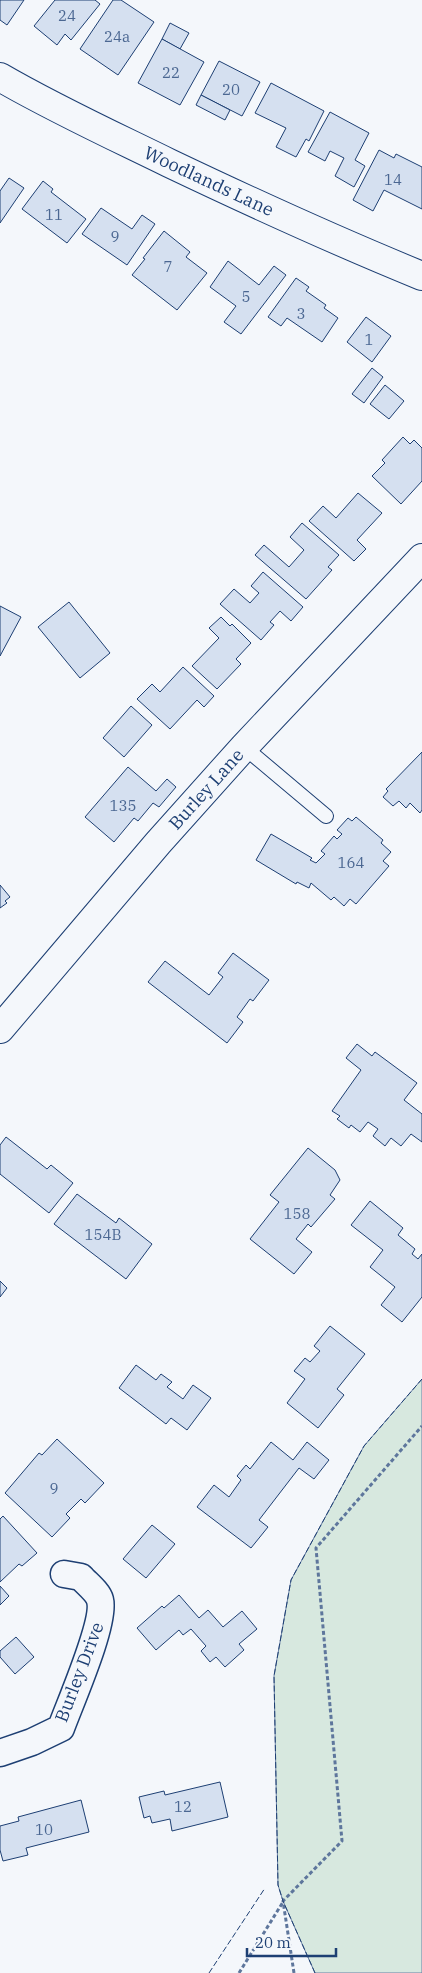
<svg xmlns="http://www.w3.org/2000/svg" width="422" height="1973" font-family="'IBM Plex Serif',serif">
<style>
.green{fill:#d7e8df;stroke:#687fa3}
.building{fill:#d5e0f0;stroke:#1d3f73}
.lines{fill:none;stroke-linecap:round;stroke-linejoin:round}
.lane-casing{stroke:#1d3f73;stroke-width:16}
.street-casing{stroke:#1d3f73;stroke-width:29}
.secondary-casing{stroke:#1d3f73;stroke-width:30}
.path{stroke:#5e769c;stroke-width:3;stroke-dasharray:4 2.5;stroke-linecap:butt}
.lane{stroke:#f4f7fb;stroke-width:14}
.street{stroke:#f4f7fb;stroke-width:26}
.secondary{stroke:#f4f7fb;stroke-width:28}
.fence{stroke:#1d3f73;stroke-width:1;stroke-dasharray:6 2.5;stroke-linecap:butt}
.labels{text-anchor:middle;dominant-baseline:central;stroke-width:4;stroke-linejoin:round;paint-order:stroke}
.number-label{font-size:15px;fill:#4b6792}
.street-label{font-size:18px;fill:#1d3f73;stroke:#f4f7fb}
</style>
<rect width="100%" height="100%" fill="#f4f7fb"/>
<path class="green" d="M422,1379V1973H315L283,1901L278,1885L274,1676L291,1580L364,1446Z"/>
<g class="building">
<path d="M0,0H24L7,25L0,20Z"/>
<path d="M55,0H95L100,4L71,40L65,34L57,45L34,26Z"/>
<path d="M113,0H121L154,22L118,75L80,49Z"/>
<path d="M170,23L189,33L180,49L162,39Z"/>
<path d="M162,39L204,62L180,105L138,83Z"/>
<path d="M219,61L260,82L242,116L201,95Z"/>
<path d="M271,83L324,111L309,141L306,139L296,157L276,147L286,128L255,113Z"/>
<path d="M201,95L230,110L225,120L196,105Z"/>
<path d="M330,112L369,133L355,160L365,166L354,187L335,176L344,158L330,151L325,161L308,152Z"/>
<path d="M379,150L394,158L396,154L422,167V209L384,190L373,211L353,200Z"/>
<path d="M9,178L24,188L0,223V191Z"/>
<path d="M43,181L53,189L51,192L86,219L67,243L22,209Z"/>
<path d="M101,208L132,229L142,215L155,224L127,265L82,234Z"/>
<path d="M164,231L190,252L186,257L207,273L177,310L132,275L145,259L143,258Z"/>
<path d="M228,261L259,285L274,266L286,275L241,334L224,322L236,306L210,287Z"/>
<path d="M296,278L309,287L306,291L326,305L324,308L338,318L322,342L287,318L281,326L268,317Z"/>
<path d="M366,317L391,336L372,362L347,342Z"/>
<path d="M372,368L383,377L364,403L352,394Z"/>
<path d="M385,385L404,401L389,419L370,404Z"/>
<path d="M403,437L410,444L414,440L422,448V481L401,504L372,476L385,463L382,460Z"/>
<path d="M358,493L382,513L357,540L366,549L354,561L309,521L323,506L336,518Z"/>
<path d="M302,523L339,555L328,567L332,570L306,599L255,555L264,545L289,567L304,550L290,537Z"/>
<path d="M263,572L303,607L291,621L280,611L270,622L274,625L261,640L220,604L234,589L250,603L259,593L251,586Z"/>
<path d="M69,602L110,653L80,678L38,627Z"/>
<path d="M0,606L21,617L0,656Z"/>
<path d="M221,617L230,626L232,624L251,643L236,659L241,664L217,689L192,666L219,638L209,628Z"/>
<path d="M183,667L214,696L204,707L197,700L170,729L137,699L152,684L160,692Z"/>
<path d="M131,706L152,725L124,757L103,738Z"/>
<path d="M422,752V810L420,813L410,803L406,808L399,801L393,806L383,797L388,791L386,789Z"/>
<path d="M128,767L156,791L167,779L176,787L159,807L153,803L138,821L134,818L114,842L85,817Z"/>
<path d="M356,817L383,840L381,843L391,852L383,861L389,866L356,904L350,899L344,906L334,897L331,900L311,883L309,888L297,882L296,884L256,860L271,834L312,858L310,860L316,863L325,854L321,851L334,836L337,839L342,834L337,830L348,818L352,821Z"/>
<path d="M0,885L10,897L5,901L7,903L0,908Z"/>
<path d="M233,953L269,980L253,1001L250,999L237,1017L243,1022L227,1043L148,982L165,961L209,995L223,977L218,973Z"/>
<path d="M357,1044L372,1056L375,1052L417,1083L404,1100L422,1114V1142L411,1134L401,1146L391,1138L385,1146L373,1136L378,1129L368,1122L360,1132L351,1125L349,1128L337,1119L340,1116L332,1111L361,1070L346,1058Z"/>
<path d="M6,1137L47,1169L51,1165L73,1183L49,1213L0,1174V1145Z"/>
<path d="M308,1148L335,1170L340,1180L330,1195L335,1199L311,1227L308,1224L296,1239L312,1252L294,1274L250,1239L279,1202L270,1195Z"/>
<path d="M77,1194L116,1223L119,1218L152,1244L126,1279L54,1224Z"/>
<path d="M370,1201L403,1228L398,1235L415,1249L412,1254L418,1259L422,1254V1297L402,1322L381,1305L395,1287L370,1267L383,1250L351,1225Z"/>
<path d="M0,1281L7,1288L0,1297Z"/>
<path d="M330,1326L365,1354L337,1389L344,1395L318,1428L287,1403L305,1379L294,1371L305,1358L310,1362L320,1351L314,1346Z"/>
<path d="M136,1365L156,1380L161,1374L172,1382L167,1387L183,1399L193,1385L211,1398L187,1430L171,1418L166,1424L119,1388Z"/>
<path d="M57,1439L104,1483L85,1503L81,1499L66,1514L70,1518L52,1537L5,1493L39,1453L42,1455Z"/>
<path d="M271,1442L293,1460L307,1442L329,1460L314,1479L299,1468L259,1520L268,1527L251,1548L197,1507L214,1485L229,1497L241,1480L237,1476L246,1465L250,1469Z"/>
<path d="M3,1516L37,1553L22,1566L19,1564L0,1582V1519Z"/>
<path d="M152,1525L175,1544L146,1578L123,1559Z"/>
<path d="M0,1586L9,1596L0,1605Z"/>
<path d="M179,1595L199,1618L208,1610L223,1627L242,1611L257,1629L239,1644L244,1650L225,1667L216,1657L210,1662L201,1651L206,1646L191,1629L183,1635L179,1630L156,1650L137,1628L162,1606L164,1608Z"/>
<path d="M16,1637L34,1657L15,1674L0,1657V1651Z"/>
<path d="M220,1782L228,1817L172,1831L170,1819L152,1823L150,1816L144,1818L139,1797L164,1791L165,1795Z"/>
<path d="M81,1800L89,1832L26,1848L28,1855L3,1861L0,1850V1826L19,1821L18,1817Z"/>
</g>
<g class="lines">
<defs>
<path id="lane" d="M244,747L326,816"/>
<path id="street" d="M0,1753L32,1742L61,1728C70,1703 106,1622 100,1600C98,1592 86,1583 81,1577L64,1574"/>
<g id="secondary">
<path d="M0,77C55,109 112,135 169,163C253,203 336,241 422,276"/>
<path d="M0,1029L158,843L244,747L422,558"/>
</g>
</defs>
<use href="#lane" class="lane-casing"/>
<use href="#street" class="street-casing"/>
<use href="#secondary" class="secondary-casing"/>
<g class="path">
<path d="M239,1973L283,1902"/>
<path d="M294,1973L283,1901L342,1841L316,1548L422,1426"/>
</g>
<use href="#lane" class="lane"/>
<use href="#street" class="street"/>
<use href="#secondary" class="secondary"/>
<g class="fence">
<path d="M209,1973L265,1888"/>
<path d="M315,1973L283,1901L278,1885L274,1676L291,1580L364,1446L422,1379"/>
</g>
</g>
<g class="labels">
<g class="number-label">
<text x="67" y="15">24</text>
<text x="117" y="36">24a</text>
<text x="171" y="72">22</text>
<text x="231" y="89">20</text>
<text x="393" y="179">14</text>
<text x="54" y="214">11</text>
<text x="115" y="236">9</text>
<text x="168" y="266">7</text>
<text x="246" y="296">5</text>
<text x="301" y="313">3</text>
<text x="369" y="339">1</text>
<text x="123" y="805">135</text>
<text x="351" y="862">164</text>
<text x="297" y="1213">158</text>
<text x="103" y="1234">154B</text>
<text x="54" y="1488">9</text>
<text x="183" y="1806">12</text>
<text x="44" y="1829">10</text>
</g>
<g class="street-label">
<text transform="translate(209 181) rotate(25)">Woodlands Lane</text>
<text transform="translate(206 789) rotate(-48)">Burley Lane</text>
<text transform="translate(79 1672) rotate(-69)">Burley Drive</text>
</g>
</g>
<path d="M247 1948v8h89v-8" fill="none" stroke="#1d3f73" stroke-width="2.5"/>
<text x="255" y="1948" font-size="15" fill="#1d3f73" stroke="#f4f7fb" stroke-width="4" paint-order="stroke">20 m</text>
</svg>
